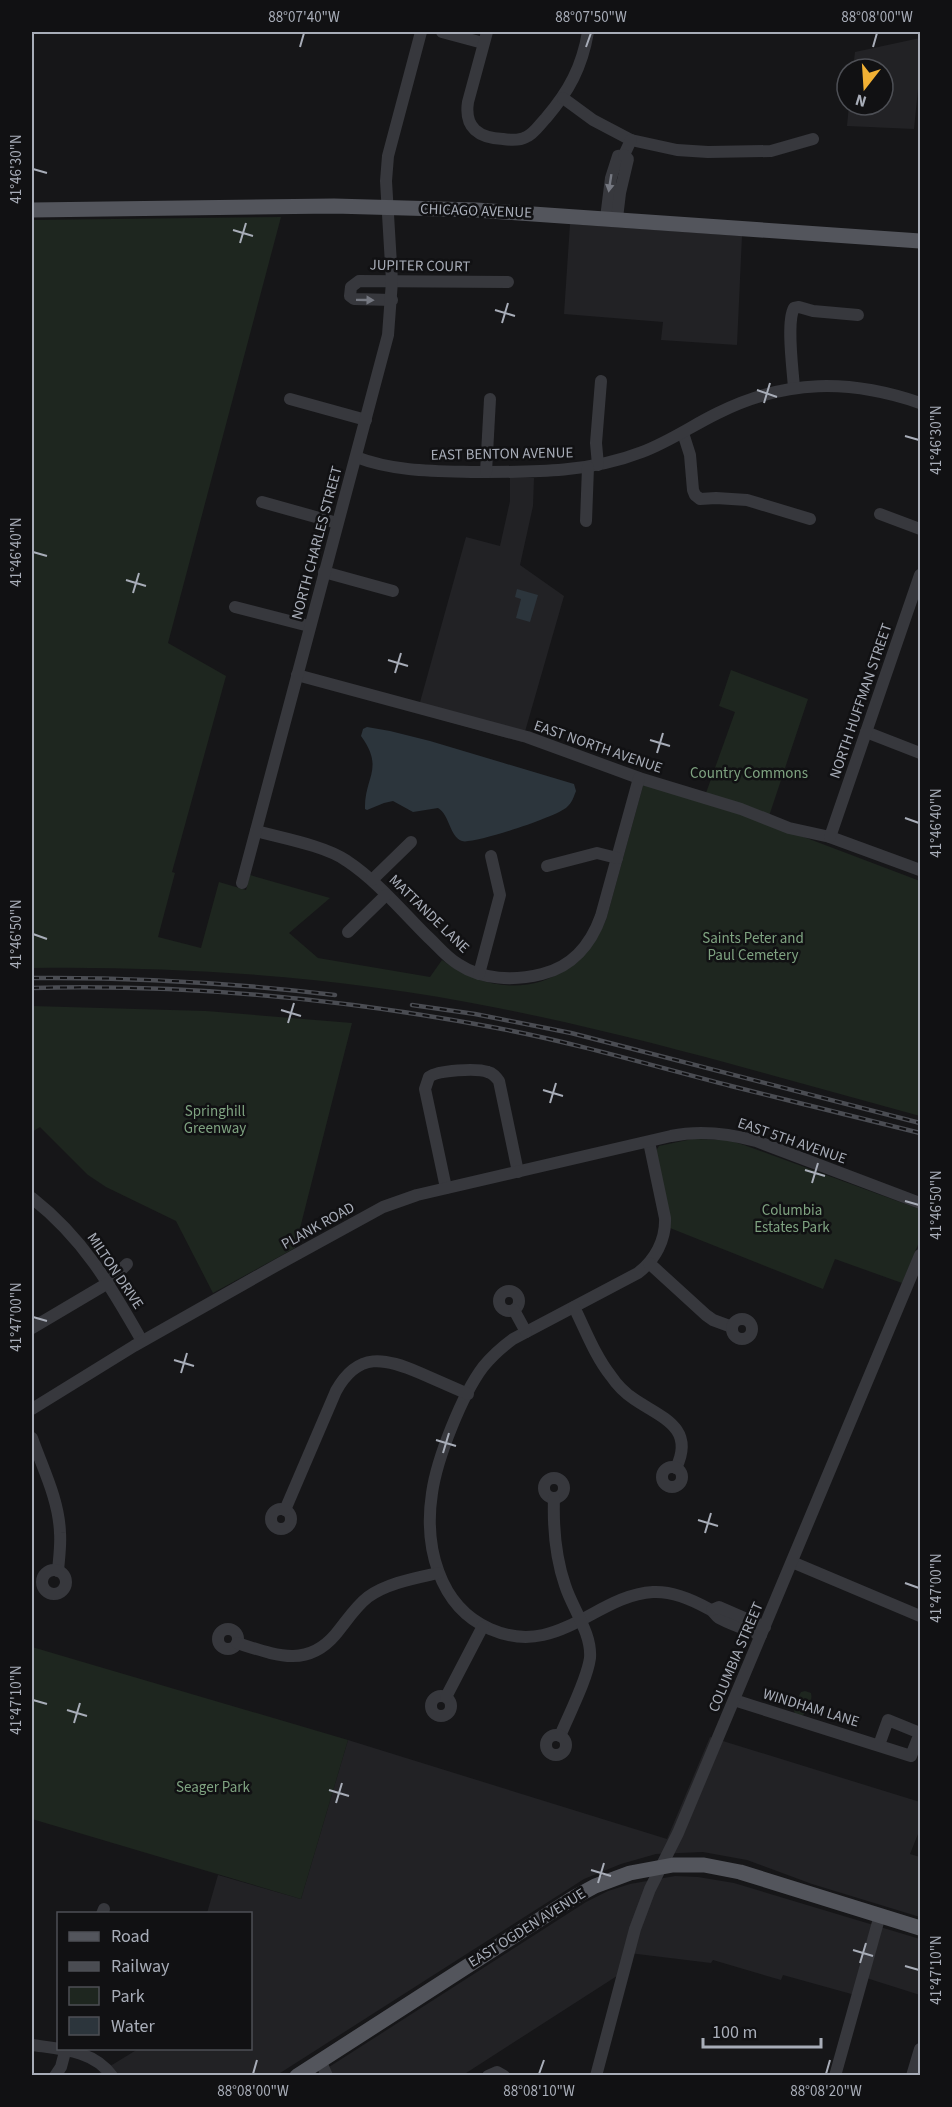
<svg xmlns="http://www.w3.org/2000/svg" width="952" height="2107" font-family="'Source Sans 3',sans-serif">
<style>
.built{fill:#222225}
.green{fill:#1e261f}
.water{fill:#2c353c}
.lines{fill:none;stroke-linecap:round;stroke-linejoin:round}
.minor{stroke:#37383d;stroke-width:12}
.major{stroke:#53555c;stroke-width:15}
.rail-casing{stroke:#4a4c52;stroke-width:4.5}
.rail{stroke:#111113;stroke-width:2;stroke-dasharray:7;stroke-linecap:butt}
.oneway{fill:#757881}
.ticks{fill:none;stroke:#a8adb8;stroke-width:2}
.labels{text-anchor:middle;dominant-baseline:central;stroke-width:5;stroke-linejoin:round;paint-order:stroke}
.street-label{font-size:15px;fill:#a8adb8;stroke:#111113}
.park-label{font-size:15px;fill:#7fa381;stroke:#111113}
.neatline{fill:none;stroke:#a8adb8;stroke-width:2}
.ticks-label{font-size:15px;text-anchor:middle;fill:#a8adb8}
</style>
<rect width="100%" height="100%" fill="#161618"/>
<g class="built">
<path d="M920,38V69L914,129L847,126L849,105H883V69H853L855,52Z"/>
<path d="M570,224L742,236L737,345L661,340L663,322L564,314Z"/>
<path d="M510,477L534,478L533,506L520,565L564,596L522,742L417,713L466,537L500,546L510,501Z"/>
<path d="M710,1737L920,1802V1829L910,1854L920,1857V1917L812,1884L747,1860L703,1852L656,1854L621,1864L584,1879L277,2075L94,2076L138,2049L250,2048V1914L207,1913L218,1875L301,1899L348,1740L667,1839Z"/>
<path d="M675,1876L698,1877L734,1883L920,1939V1995L860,1976L855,1995L783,1975L781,1980L713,1960L711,1963L629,1953L620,1974L463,2075L315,2076L586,1902L608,1891L630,1884Z"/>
</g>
<g class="green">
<path d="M281,217L168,643L226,676L172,872L175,873L158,937L201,948L219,882L246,890L250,875L330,898L289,933L318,958L430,977L442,960C504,1005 573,990 606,920L644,782L767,823L920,881V1116C780,1078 640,1036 498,1008C345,977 187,966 32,968V220Z"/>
<path d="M731,670L808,699L769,816L706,793L735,712L719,706Z"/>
<path d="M32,1006L206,1011L352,1023L295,1248L213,1293L176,1221L106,1187L88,1175L40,1127L32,1132Z"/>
<path d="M692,1139L728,1140L744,1145L919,1209L920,1240L902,1283L835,1259L823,1289L670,1228L656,1151L659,1146Z"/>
<path d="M32,1647L348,1740L301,1899L32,1819Z"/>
<path d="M805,1691L811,1693C813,1700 808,1713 801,1716L795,1714L793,1707L801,1692Z"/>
</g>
<g class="water">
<path d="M517,589L538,595L530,622L516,618L521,599L515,597Z"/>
<path d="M367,727L390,731L430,741L574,784L576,791C574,796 572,803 567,807C559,816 472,845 462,841C449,836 450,815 438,808L413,812L393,801L384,803L367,810L365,809C364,777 385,769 361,736L363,729Z"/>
</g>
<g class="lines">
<g class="minor">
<path d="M442,32L483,43"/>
<path d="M487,32L468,102C464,128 479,138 503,139C510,140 519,141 526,137C534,134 540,124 546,118C569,91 582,67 588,32"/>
<path d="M563,98L593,120L631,140L677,150L708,152L771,151L813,139"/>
<path d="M606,218L611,178L618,156L624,155L631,140"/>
<path d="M617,218L620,193L628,159L624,155"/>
<path d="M392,300L354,299L350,296L351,287L359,281L508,282"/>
<path d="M794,388C793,371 786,322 794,308L799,307L813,311L858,315"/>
<path d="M290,399L366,420"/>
<path d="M683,433L690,455L693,490L695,495L700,499L716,498L747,500L810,519"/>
<path d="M356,457C395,472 436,471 477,472C533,472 588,473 642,452C669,442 693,425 718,413C786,379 850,379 920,403"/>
<path d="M598,465L596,443L601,381"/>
<path d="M486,472L490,399"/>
<path d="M262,502L337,523"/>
<path d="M880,514L920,529"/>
<path d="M586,521L588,467"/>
<path d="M324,572L393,591"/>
<path d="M235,607L309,626"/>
<path d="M297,675L527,737L639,778L741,809L789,828L830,837L920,870"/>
<path d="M866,732L920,753"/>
<path d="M256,831C282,838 326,846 347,861C377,881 402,911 427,936C437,945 446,957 458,964C482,980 514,981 542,974C572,967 591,944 601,916L639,778"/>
<path d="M830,837L920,575"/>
<path d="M547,866L597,853L617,858"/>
<path d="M372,880L411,842"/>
<path d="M242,883L388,335L392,281L386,181L388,156L421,32"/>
<path d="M348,932L386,895"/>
<path d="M479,974L500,895L491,856"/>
<path d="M649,1142L665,1218C666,1240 655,1260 638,1273L513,1339C502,1347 492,1356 483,1367C462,1395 437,1458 432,1493C424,1545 438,1606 490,1629C506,1636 525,1639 543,1635C581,1627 613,1594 653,1592C672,1591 693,1600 709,1609C714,1611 715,1615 719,1618C732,1625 747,1630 761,1635"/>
<path d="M446,1188L425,1089L429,1077C438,1070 477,1068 488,1072C493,1073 496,1077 499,1081L518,1172"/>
<path d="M32,1198C84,1239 110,1285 142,1341"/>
<path d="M649,1263L706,1315L713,1320L732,1327"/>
<circle cx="509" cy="1301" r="10"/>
<path d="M574,1307C585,1329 595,1356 611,1376C617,1385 625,1393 634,1399C660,1417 696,1427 676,1468"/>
<path d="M514,1310L526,1332"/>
<circle cx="742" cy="1329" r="10"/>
<path d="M32,1328L108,1283L127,1264"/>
<path d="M32,1409L134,1346L279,1264L383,1207L417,1195L671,1136C700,1130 727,1133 756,1141L920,1203"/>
<path d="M32,1438C43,1469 59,1500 60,1533C61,1545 59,1558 58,1571"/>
<circle cx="672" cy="1477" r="10"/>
<circle cx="554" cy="1488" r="10"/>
<path d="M554,1498C553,1528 555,1556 565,1585C572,1608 592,1633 590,1658C587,1680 569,1714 560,1736"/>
<circle cx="281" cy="1519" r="10"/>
<path d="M285,1510L336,1391C358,1351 385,1358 420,1373C436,1380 452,1387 468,1394"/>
<path d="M792,1562L920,1616"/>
<circle cx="54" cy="1582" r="12"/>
<path d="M712,1610L719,1607L765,1627"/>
<circle cx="228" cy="1639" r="10"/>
<path d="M237,1643C273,1654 306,1669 335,1635C346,1622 355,1607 368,1597C387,1583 416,1578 438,1573"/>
<circle cx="441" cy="1706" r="10"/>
<path d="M446,1697L483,1626"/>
<path d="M734,1700L911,1756L920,1733L888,1720L879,1745"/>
<circle cx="556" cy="1745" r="10"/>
<path d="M102,1914L104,1909"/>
<path d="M32,2045C60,2049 94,2050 112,2076"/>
<path d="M320,2060L327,2076"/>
<path d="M55,2076L61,2067L66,2048"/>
<path d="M488,2076L497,2072L504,2076"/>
<path d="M596,2076L635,1929L650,1889L678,1833L920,1255"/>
<path d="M835,2076L880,1915"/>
<path d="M912,2076L920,2049"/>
</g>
<g class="major">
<path d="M32,210L334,206L476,210L920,241"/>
<path d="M297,2076L573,1898L595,1886L630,1873L673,1865H704L740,1872L920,1928"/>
</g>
<defs>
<g id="rail">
<path d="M32,978C133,977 234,983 335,995"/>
<path d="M32,988C187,984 344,999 497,1028C576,1043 653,1066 731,1086C794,1102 858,1117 920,1133"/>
<path d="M412,1005L475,1014L571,1033L920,1123"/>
</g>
</defs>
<use href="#rail" class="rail-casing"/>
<use href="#rail" class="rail"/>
</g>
<defs><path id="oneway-solid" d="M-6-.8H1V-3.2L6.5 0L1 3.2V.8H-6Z" transform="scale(1.5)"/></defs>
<g class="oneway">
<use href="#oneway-solid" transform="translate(610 183) rotate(99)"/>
<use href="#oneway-solid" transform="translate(365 300) rotate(1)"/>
</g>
<path class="ticks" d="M300,47L304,33M586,47L591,33M873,47L877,33M33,169L47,173M233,230L253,236M240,243L246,223M495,310L515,316M502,323L508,303M757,390L777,397M764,403L770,383M905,436L919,440M33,552L47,556M126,580L146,586M133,593L139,573M388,660L408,666M395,673L401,653M650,740L670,746M657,753L663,733M905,818L919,823M33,934L47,939M281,1010L301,1016M288,1023L294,1003M543,1090L563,1096M550,1103L556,1083M805,1170L825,1176M812,1183L818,1163M905,1201L919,1205M33,1317L47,1321M174,1360L194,1366M181,1373L187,1353M436,1440L456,1446M443,1453L449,1433M698,1520L718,1526M705,1533L711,1513M905,1583L919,1588M33,1700L47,1704M67,1710L87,1716M74,1723L80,1703M329,1790L349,1796M336,1803L342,1783M591,1870L611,1876M598,1883L604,1863M853,1950L873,1956M860,1963L866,1943M905,1966L919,1970M253,2074L257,2060M539,2074L544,2060M826,2074L830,2060"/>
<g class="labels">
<g class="street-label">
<text transform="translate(476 211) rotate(2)">CHICAGO AVENUE</text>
<text transform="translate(420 266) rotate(1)">JUPITER COURT</text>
<text transform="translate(502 454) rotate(-1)">EAST BENTON AVENUE</text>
<text transform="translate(317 543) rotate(-75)">NORTH CHARLES STREET</text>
<text transform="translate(861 701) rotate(-71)">NORTH HUFFMAN STREET</text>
<text transform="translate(598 747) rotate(19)">EAST NORTH AVENUE</text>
<text transform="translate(429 914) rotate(44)">MATTANDE LANE</text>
<text transform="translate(792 1141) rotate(19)">EAST 5TH AVENUE</text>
<text transform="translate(318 1226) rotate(-29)">PLANK ROAD</text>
<text transform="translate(115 1271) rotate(56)">MILTON DRIVE</text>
<text transform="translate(736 1657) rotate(-67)">COLUMBIA STREET</text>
<text transform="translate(811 1708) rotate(17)">WINDHAM LANE</text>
<text transform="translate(527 1928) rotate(-32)">EAST OGDEN AVENUE</text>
</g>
<g class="park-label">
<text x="749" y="773">Country Commons</text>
<text x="753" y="938">Saints Peter and<tspan x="753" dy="17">Paul Cemetery</tspan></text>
<text x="215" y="1111">Springhill<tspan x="215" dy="17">Greenway</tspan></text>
<text x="792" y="1210">Columbia<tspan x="792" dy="17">Estates Park</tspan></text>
<text x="213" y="1787">Seager Park</text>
</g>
</g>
<rect width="952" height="2107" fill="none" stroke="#111113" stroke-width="66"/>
<rect x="57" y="1912" width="195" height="138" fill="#111113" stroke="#4d4f55" stroke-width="1.5"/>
<rect x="69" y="1932" width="30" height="9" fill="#53555c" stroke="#4d4f55" stroke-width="1.5"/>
<text x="111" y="1942" font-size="18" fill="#a8adb8">Road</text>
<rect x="69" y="1962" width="30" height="9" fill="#4a4c52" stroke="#4d4f55" stroke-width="1.5"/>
<text x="111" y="1972" font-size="18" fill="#a8adb8">Railway</text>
<rect x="69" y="1987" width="30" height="18" fill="#1e261f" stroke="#4d4f55" stroke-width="1.5"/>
<text x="111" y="2002" font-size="18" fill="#a8adb8">Park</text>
<rect x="69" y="2017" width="30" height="18" fill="#2c353c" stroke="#4d4f55" stroke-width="1.5"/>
<text x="111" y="2032" font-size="18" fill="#a8adb8">Water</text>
<g transform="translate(865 87) rotate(197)"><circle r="28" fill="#111113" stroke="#4d4f55" stroke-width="1.5"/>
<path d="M0-4.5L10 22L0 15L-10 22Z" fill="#f2b134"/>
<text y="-9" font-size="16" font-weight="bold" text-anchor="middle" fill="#a8adb8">N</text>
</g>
<path d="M703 2038v9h118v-9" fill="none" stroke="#a8adb8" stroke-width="3"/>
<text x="712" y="2038" font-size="18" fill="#a8adb8" stroke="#111113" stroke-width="4.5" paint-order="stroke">100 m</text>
<rect x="33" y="33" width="886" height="2041" class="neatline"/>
<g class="ticks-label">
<text x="304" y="22">88°07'40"W</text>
<text x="591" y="22">88°07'50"W</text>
<text x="877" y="22">88°08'00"W</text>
<text transform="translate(16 169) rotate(-90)" y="5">41°46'30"N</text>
<text transform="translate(936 440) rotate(-90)" y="5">41°46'30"N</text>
<text transform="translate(16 552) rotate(-90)" y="5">41°46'40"N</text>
<text transform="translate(936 823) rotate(-90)" y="5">41°46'40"N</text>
<text transform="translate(16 934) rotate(-90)" y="5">41°46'50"N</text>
<text transform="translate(936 1205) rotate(-90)" y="5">41°46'50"N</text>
<text transform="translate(16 1317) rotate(-90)" y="5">41°47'00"N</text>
<text transform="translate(936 1588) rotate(-90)" y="5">41°47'00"N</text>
<text transform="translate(16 1700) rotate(-90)" y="5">41°47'10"N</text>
<text transform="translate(936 1970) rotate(-90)" y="5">41°47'10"N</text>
<text x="253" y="2096">88°08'00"W</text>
<text x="539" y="2096">88°08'10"W</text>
<text x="826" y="2096">88°08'20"W</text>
</g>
</svg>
